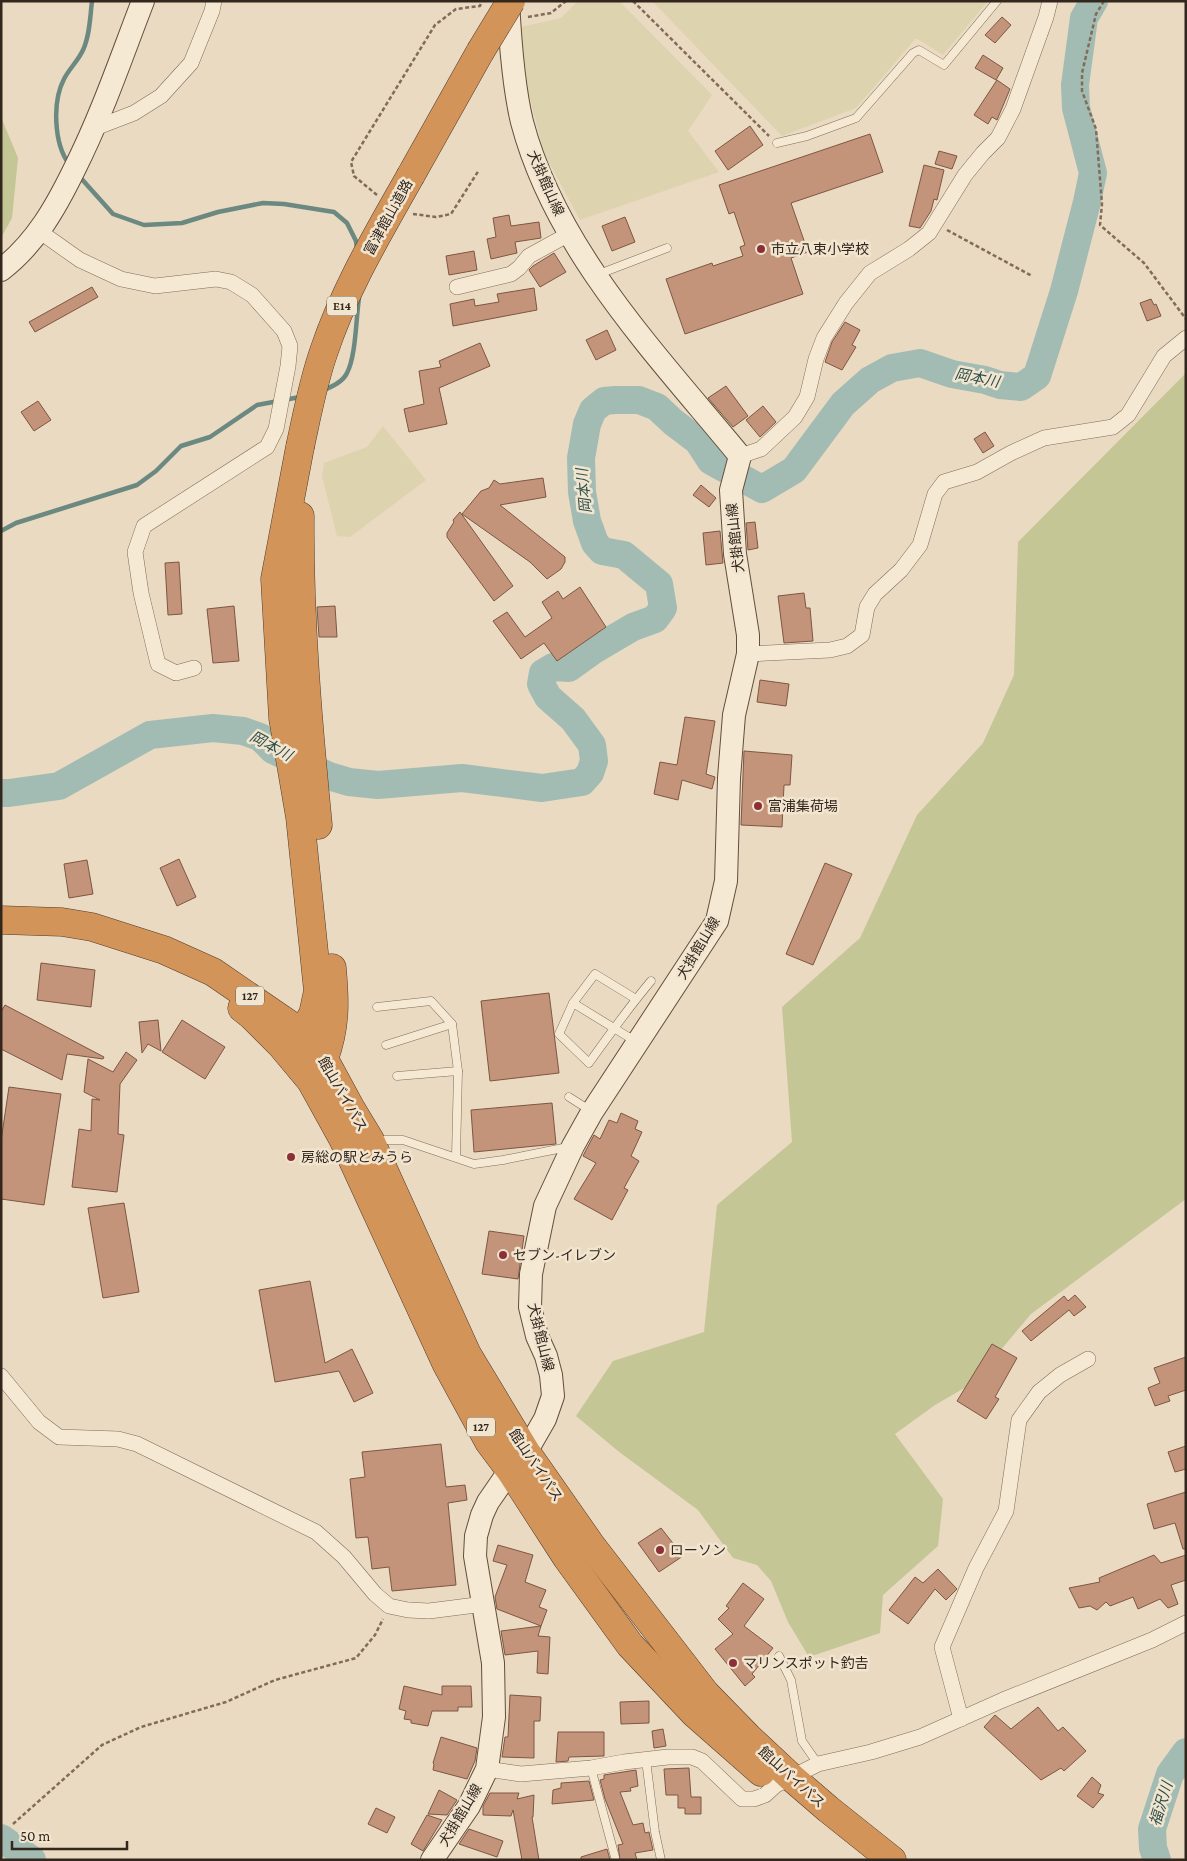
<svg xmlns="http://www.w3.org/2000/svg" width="1187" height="1861" font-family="'Crimson Pro','Noto Sans JP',serif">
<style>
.farmland{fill:#ded3af}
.green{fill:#c4c696}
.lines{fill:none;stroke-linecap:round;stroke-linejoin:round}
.stream{stroke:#6b8980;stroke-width:4.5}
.river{stroke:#a3bcb3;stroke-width:28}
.building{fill:#c4947a;stroke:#7e5642}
.lane-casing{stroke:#816c5a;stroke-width:9}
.street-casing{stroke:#816c5a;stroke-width:16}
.secondary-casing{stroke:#634e3d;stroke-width:24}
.highway-casing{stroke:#4f3b2e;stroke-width:29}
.path{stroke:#816c5a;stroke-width:2.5;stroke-dasharray:4 2.5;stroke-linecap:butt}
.lane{stroke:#f5e9d3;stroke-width:8}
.street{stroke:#f5e9d3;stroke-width:15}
.secondary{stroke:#f5e9d3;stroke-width:22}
.highway{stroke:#d29458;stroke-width:28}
.highway-bridge-casing{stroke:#4f3b2e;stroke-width:29;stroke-linecap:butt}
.highway-bridge{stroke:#d29458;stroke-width:28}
.poi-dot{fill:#8b3036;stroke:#f2e5d0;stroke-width:2}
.labels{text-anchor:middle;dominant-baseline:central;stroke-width:5;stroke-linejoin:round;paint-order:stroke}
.shield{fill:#f2e5d0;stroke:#6c5f53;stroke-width:1}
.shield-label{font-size:12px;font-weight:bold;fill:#32261d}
.street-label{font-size:14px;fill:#32261d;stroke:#f2e5d0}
.poi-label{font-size:14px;fill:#32261d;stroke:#f2e5d0;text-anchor:start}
.water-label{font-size:15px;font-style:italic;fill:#2e514c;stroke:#f2e5d0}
</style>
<rect width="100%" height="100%" fill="#e9dac1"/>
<g class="farmland">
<path d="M578,1H619L712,95L688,131L719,172L580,220L544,153L528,91L521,41V27L561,18Z"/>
<path d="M652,1H988L943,55L916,38L856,108L782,136Z"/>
<path d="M383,426L426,480L350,537L337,536L322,476L324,463L367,447Z"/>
</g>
<g class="green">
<path d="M1,117L18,158L12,218L1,238Z"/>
<path d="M1186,373V1199L1031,1314L973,1383L935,1405L895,1434L943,1499L938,1546L883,1595L880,1633L809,1657L788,1622L771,1581L757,1565L733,1558L698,1510L618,1451L576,1416L613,1361L704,1332L717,1205L792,1142L782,1007L860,938L917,815L983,743L1014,675L1018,542Z"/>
</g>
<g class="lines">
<g class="stream">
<path d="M69,164C54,144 52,102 64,79C69,69 78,61 83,50C90,35 90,17 92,1"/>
<path d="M79,176L113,214L144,225L182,223L218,212L263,203L284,204L334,212L347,223L356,241L357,249"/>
<path d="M322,391C331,387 343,382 347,373C356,356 356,318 359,298"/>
<path d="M1,531L16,523L137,485L156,471L181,446L210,437L257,405L300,397"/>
</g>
<g class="river">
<path d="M1,793H9L59,786L150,735L213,728L243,731L260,737L273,750L329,776L349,782L378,785L462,778L542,788L582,782L590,773L594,761L592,745L573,719L548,697L541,684L543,673L553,667L569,668L594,650L633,627L655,619L663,608L659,584L624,555L602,551L595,543L587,521L582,492L581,458L587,424L593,410L604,401L615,400H639L657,407L673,422L698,441L711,461L762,489L794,470L843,404L870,380L892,368L920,363L952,374L985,380L1000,385L1021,387L1037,376L1064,291L1087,202L1093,173L1076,108L1075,85L1084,18L1094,1"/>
<path d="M1,1838L32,1860"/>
<path d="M1157,1860L1153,1848L1152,1829L1170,1774L1186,1752"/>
</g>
</g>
<g class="building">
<path d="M1002,17L1011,25L995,43L985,35Z"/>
<path d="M983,55L1003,68L996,80L975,68Z"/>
<path d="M997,80L1010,89L997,120L992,117L988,124L974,115Z"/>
<path d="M750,126L763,145L728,170L715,151Z"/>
<path d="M870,134L883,172L791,203L808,252L791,258L803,294L685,334L666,279L712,263L713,266L743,256L740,247L745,245L734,212L729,214L719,185Z"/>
<path d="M939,151L957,156L952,169L935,164Z"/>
<path d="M924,165L944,170L937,200L934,199L931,211L920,228L909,226Z"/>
<path d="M509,215L511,226L539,222L541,238L515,242L517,253L491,259L487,239L496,237L493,218Z"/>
<path d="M625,217L635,242L612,251L602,226Z"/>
<path d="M474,251L477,270L449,275L446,256Z"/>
<path d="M554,253L566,272L540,287L529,270L533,266Z"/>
<path d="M92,287L98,297L35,332L29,322Z"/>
<path d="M534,288L537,310L453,326L450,304L474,299L475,306L499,302L497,294Z"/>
<path d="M1151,299L1154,305L1156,304L1161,316L1147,321L1140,303Z"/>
<path d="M845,322L860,330L852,345L856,347L842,370L825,362L832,342Z"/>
<path d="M607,330L616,350L596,360L586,340Z"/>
<path d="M480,343L490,366L439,388L447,424L409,432L404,409L424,404L419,371L441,367L439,361Z"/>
<path d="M726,386L748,416L733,427L708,398Z"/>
<path d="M38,401L51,420L34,431L21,412Z"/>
<path d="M763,406L776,422L760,437L746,420Z"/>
<path d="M985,432L994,446L983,453L974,439Z"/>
<path d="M543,478L546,497L500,505L565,557V562L561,569L547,579L530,562L462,514L481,491L489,488L494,480L500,484Z"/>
<path d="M701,485L716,498L709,507L693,495Z"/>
<path d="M460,512L513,586L494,601L447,537V533L454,522L453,520Z"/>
<path d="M755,522L758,548L748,550L746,523Z"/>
<path d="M720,531L723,563L706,565L703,533Z"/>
<path d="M179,562L182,614L168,615L165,563Z"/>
<path d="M580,587L606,627L557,661L544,643L521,659L493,621L507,612L525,637L552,618L542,602L558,591L563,599Z"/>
<path d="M804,593L806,608H810L813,641L784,643L778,596Z"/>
<path d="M234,606L239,661L213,663L207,609Z"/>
<path d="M335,606L337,637H319L317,607Z"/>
<path d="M760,680L789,684L786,706L757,702Z"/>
<path d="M685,717L715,721L706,774L715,777L712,789L682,780L678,800L654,794L660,762L677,765Z"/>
<path d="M744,751L792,755L790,785H784L782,827L741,825Z"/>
<path d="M179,859L196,897L177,906L160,868Z"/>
<path d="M87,860L93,894L69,898L64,864Z"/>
<path d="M825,863L852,874L813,965L786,954Z"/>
<path d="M41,963L95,970L91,1007L37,1000Z"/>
<path d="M549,993L559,1073L490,1081L481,1001Z"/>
<path d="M5,1005L104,1057L103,1059L67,1054L62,1080L1,1049V1012Z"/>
<path d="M158,1020L161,1051L148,1044L142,1053L139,1022Z"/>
<path d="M182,1020L225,1047L205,1079L162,1052Z"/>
<path d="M126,1052L137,1060L120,1084L118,1134L124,1135L117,1192L72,1187L79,1129L91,1131L92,1099L100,1100L84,1092L88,1059L113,1072Z"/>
<path d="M9,1087L61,1094L44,1205L1,1199V1141Z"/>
<path d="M552,1103L556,1144L474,1152L471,1110Z"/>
<path d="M621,1113L638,1121L635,1129L642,1132L631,1156L639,1161L624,1188L628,1190L612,1220L574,1199L596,1163L583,1156L585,1152L594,1135L600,1139L609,1120L617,1123Z"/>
<path d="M124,1203L139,1292L103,1298L88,1208Z"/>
<path d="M489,1231L524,1236L518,1279L482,1274Z"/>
<path d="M310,1281L325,1363L352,1349L373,1393L354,1402L339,1371L275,1382L259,1290Z"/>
<path d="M1075,1295L1086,1307L1074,1316L1069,1310L1031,1341L1022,1331L1064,1296L1068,1301Z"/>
<path d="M992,1344L1017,1358L995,1397L999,1399L986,1419L957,1401Z"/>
<path d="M1186,1357V1390L1168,1396L1170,1401L1155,1406L1148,1388L1160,1383L1154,1368Z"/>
<path d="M441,1444L446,1487L465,1485L467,1500L448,1503L456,1585L392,1591L389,1567L372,1569L368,1537L356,1538L350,1479L365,1477L362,1452Z"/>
<path d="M1186,1446V1469L1175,1472L1168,1452Z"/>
<path d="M1186,1492V1549H1183L1175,1523L1154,1529L1147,1504Z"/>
<path d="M661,1528L683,1556L659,1572L638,1543Z"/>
<path d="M498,1545L533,1555L525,1582L546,1590L539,1607L547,1610L541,1626L497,1609L495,1597L507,1565L493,1561Z"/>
<path d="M1154,1555L1161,1563L1186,1555V1580L1171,1585L1178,1604L1168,1608L1160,1599L1138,1609L1133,1597L1110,1606L1106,1602L1097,1610L1090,1606L1079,1608L1069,1588L1100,1582L1099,1578Z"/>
<path d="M938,1569L957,1589L946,1600L935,1589L908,1624L889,1610L915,1577L923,1583Z"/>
<path d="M743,1583L764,1599L744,1626L773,1648L752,1674L755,1677L745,1686L715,1649L733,1634L718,1619L729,1608L726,1606Z"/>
<path d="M541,1626L538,1636L550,1637L548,1674L537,1673L538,1651L505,1655L501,1631Z"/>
<path d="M404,1686L442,1695V1686H471L472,1707H458V1711H432L428,1726L411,1723V1720L404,1719L406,1711L399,1709Z"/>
<path d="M510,1695L541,1697L540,1721H534V1758L502,1757L505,1737H508Z"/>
<path d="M649,1701V1723L621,1724L620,1702Z"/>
<path d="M1038,1707L1058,1731L1063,1727L1086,1751L1064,1771L1061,1768L1041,1780L984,1727L995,1715L1011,1729Z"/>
<path d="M663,1729L666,1746L654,1748L652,1731Z"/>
<path d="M558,1732H604V1756L569,1757L568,1761L556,1762Z"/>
<path d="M441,1737L477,1748L475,1761L467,1779L433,1770L434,1764L433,1763Z"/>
<path d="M689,1768L691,1797H701V1814H685V1808H678V1795H666L664,1769Z"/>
<path d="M636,1770L638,1786L630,1788L631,1791L620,1792L633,1825L643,1823L645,1833L649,1832L653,1850L635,1853L637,1860H620L618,1845L623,1844L605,1799L600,1780L604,1779V1775Z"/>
<path d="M1092,1777L1101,1785L1098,1793L1104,1795L1093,1808L1077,1796Z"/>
<path d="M589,1781L594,1800L552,1804L553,1790L561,1788V1783Z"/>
<path d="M439,1790L457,1800L447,1815L428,1814Z"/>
<path d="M490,1793H519L517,1799L534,1795L533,1817H532L539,1860H522L513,1810L511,1816L483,1815V1806Z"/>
<path d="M376,1808L395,1817L387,1833L368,1824Z"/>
<path d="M427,1815L442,1820L423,1851L411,1844Z"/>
<path d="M469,1829L503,1841L497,1857L459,1844Z"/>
<path d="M607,1849L610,1860H581V1857Z"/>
</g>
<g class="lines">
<defs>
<g id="lane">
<path d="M777,143L807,136L856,118L913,53L919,50L944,65L997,1"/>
<path d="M599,274L667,248"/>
<path d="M573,1003L595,974L636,999"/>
<path d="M377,1007L431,1001L452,1024"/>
<path d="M635,1041L573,1003L559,1034L589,1063C609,1035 629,1007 651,981"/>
<path d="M386,1045L452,1024L458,1071"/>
<path d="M397,1076L458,1071L456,1156"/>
<path d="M569,1097L591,1111"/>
<path d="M375,1140H403L474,1164L503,1160L568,1147"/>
<path d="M779,1656L791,1680L802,1741L818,1764"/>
<path d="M646,1760L655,1832L661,1860"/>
<path d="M591,1768L615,1857"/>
</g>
<g id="street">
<path d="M95,128L134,113L161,96L191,63L212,11L214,1"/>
<path d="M39,231L80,260L121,279L155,286L216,279L231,282L252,295L284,331L290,346L288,366L276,429L267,447L144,526L135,552L141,593L158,664L176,673L194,668"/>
<path d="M457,287L511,274L519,268L529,256L569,234"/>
<path d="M740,456L761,449L795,417L807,397L816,359L824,338L846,303L870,273L909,249L929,233L965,175L983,153L998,138L1013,109L1046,17L1050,1"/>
<path d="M748,654L830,650L847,646L862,635L867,607L875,594L901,570L920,545L935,494L944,482L977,472L1011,453L1044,438L1113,427L1128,415L1164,356L1186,338"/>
<path d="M1,1376L39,1422L59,1437L118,1439L137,1444L316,1532L344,1557L375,1594L389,1606L408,1610L429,1611L484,1604"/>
<path d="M961,1719L942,1647L976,1568L1006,1511L1019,1420L1039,1392L1060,1375L1088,1359"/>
<path d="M487,1769L521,1774L591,1768L624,1762L668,1757H692L702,1761L742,1799H754L765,1795L776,1785L818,1764L871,1752L920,1737L1003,1700L1152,1640L1186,1623"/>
</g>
<g id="secondary">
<path d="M1,270C36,243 56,207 75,168C102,114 121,58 143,1"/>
<path d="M432,1860L469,1806L487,1769L494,1717L493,1663L475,1556L476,1536L482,1515L488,1502L510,1470L526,1452L545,1419L553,1396L551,1375L546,1356L537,1336L530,1307L531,1274L545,1206L573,1146L592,1112L717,921L726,881L729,778L734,715L748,654V635L735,554L731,490L740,456C658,356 556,251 522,122C513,85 510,39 508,1"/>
</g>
<g id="highway">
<path d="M411,175L480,52"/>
<path d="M300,516C299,619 308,723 318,825"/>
<path d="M1,920L62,922L92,927L164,950L213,972L302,1033L324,1059L350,1107L370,1140L467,1354L526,1452L591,1545L706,1694L748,1737L792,1778L828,1809L892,1860"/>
<path d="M242,1008L252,1016L281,1045L311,1081L343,1139L446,1363L489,1442L510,1470L567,1558L630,1645L694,1713L761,1772"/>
<path d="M298,1050L302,1033L313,1014L318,991L300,817L283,718L275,579L300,447"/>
<path d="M324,1059C336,1026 335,1001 332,968"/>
</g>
</defs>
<use href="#lane" class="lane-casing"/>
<use href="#street" class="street-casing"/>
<use href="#secondary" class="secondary-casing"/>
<use href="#highway" class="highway-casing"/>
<g class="path">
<path d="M633,1L769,136"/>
<path d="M1104,1L1096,14L1082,73V91L1096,129L1102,204L1100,225L1144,263L1186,319"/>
<path d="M528,17L551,13L566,1"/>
<path d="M377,195L354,176L351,162L435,25L456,9L480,6L482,1"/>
<path d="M413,214L436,217L451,214L479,170"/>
<path d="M947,230L1032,276"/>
<path d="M13,1824L102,1745L141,1727L226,1702L275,1680L356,1658L375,1635L383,1619"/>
</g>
<use href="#lane" class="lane"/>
<use href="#street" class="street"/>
<use href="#secondary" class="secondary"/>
<use href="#highway" class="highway"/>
<defs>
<g id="highway-bridge">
<path d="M480,52L511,1"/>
<path d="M300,447C307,415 313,382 324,351C345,288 379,232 411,175"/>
</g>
</defs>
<use href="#highway-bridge" class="highway-bridge-casing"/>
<use href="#highway-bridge" class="highway-bridge"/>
</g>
<g class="poi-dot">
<circle cx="761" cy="249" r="5"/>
<circle cx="758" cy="806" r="5"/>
<circle cx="291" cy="1157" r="5"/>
<circle cx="503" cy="1255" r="5"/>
<circle cx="660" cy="1550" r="5"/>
<circle cx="733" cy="1663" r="5"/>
</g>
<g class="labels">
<g class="shield">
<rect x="327" y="296.5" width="30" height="19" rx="4"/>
<rect x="236" y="986.5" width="28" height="19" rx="4"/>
<rect x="467" y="1417.5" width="28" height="19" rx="4"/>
</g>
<g class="shield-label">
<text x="342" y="306">E14</text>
<text x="250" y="996">127</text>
<text x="481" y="1427">127</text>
</g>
<g class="street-label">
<text transform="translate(546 183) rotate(66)">犬掛館山線</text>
<text transform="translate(388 217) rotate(-61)">富津館山道路</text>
<text transform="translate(735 538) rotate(-96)">犬掛館山線</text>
<text transform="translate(698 948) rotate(-59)">犬掛館山線</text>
<text transform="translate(343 1094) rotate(60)">館山バイパス</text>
<text transform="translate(541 1337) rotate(76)">犬掛館山線</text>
<text transform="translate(536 1465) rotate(56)">館山バイパス</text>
<text transform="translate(792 1777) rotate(42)">館山バイパス</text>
<text transform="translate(460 1815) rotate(-59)">犬掛館山線</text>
</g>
<g class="poi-label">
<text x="771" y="249">市立八束小学校</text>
<text x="768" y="806">富浦集荷場</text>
<text x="301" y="1157">房総の駅とみうら</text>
<text x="513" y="1255">セブン-イレブン</text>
<text x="670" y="1550">ローソン</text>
<text x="743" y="1663">マリンスポット釣𠮷</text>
</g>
<g class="water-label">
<text transform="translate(977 378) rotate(11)">岡本川</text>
<text transform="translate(584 491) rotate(-95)">岡本川</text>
<text transform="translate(271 746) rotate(28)">岡本川</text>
<text transform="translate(1161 1804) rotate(-73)">福沢川</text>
</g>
</g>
<rect width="1187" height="1861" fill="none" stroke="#32261d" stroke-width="5"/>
<path d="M12 1841v8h115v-8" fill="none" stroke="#32261d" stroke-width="2.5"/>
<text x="20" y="1841" font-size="15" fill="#32261d" stroke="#f2e5d0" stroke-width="4" paint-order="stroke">50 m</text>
</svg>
